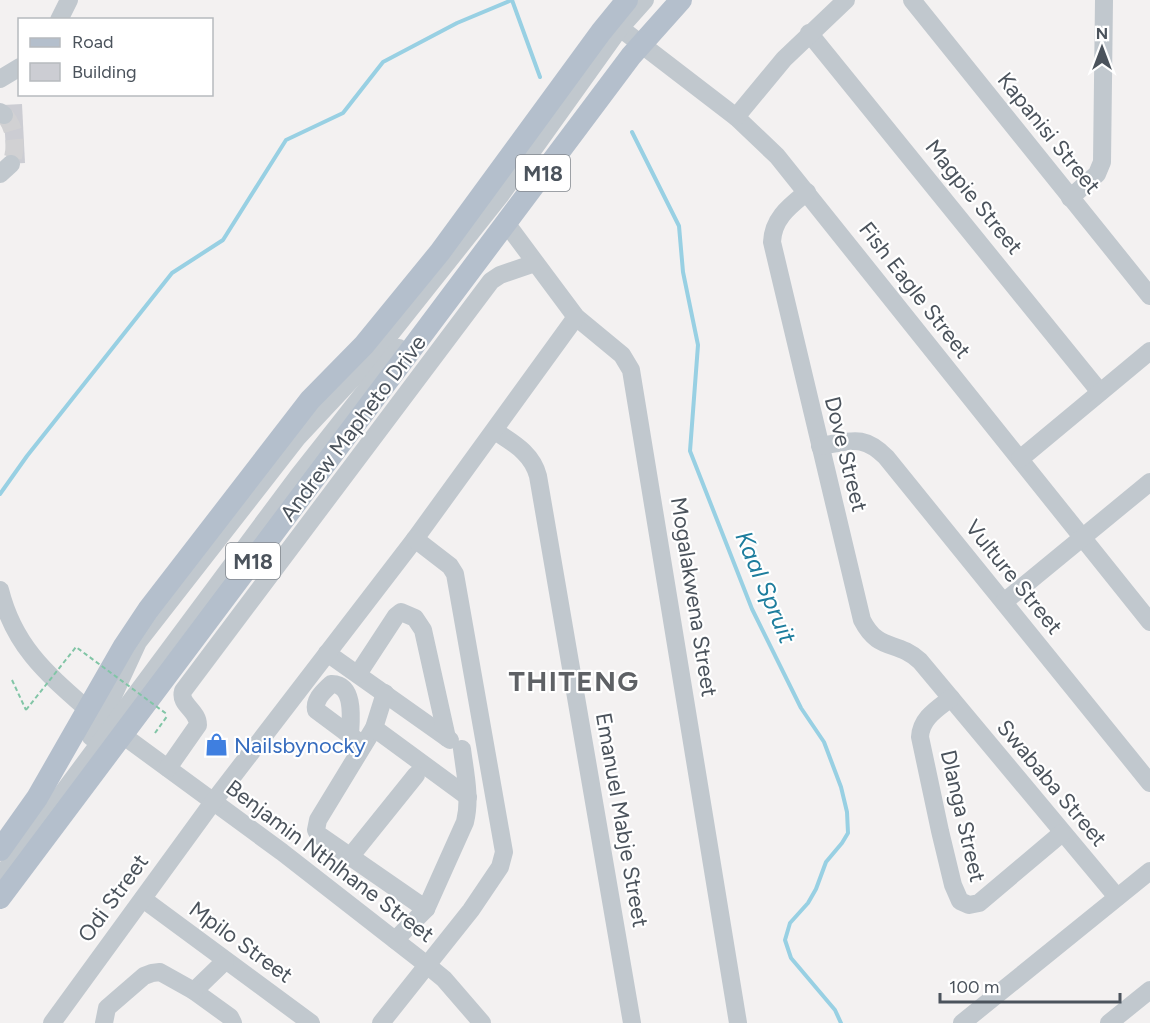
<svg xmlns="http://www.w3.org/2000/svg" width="1150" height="1023" font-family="Figtree,sans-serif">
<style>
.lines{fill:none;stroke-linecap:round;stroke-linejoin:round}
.stream{stroke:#98d0e3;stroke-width:4}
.building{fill:#cccdd3}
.minor-tunnel{stroke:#d1d1d3;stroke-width:18;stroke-dasharray:18 9;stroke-linecap:butt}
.path{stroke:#81c5a6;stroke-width:2;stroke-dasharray:4.5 3;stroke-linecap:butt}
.minor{stroke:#c1c8ce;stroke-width:18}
.major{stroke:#b4bfcc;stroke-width:22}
.path-bridge{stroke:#81c5a6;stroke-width:2;stroke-dasharray:4.5 3;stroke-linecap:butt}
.labels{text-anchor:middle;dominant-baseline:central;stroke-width:4.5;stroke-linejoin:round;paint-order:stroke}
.shield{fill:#fff;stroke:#81878d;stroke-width:1.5}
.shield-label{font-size:21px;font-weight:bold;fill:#4b535c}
.street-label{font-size:22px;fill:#4b535c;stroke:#fff}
.shop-label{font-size:22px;fill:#366cbe;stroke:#fff;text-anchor:start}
.water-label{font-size:24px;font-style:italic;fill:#1d7d9d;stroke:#fff}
.district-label{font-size:28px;font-weight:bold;letter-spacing:1.5px;fill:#5e6165;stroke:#fff}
</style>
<rect width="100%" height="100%" fill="#f3f1f1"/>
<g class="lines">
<g class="stream">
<path d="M512,0L540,77"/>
<path d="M632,132L679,226L683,272L698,345L690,451L752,609L801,708L824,742L841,787L847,812L848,833L842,843L826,862L816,889L808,903L790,923L785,940L791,958L835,1010L841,1023"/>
<path d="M0,494L27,456L172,273L223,240L286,140L343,113L383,62L457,23L512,0"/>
</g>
</g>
<path class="building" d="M22,104L25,163L7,164L3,105Z"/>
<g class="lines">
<path class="minor-tunnel" d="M4,115C16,127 17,149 11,164"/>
<g class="path">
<path d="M12,680L26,710"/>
<path d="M155,733L168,715"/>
</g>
<g class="minor">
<path d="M912,0L1150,296"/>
<path d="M59,20L69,0"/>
<path d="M611,21L736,117L777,156L1150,622"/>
<path d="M809,33L1100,392"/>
<path d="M0,79L20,67"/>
<path d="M0,112L4,115"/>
<path d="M736,117L784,59L846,0"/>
<path d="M0,174L11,164"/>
<path d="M807,192C790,206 773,218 772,242L862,620C879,653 896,639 920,661L1117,897"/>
<path d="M1070,198L1097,174L1102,162L1104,0"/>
<path d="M506,223L576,317L622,355L631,370L738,1023"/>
<path d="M495,431C513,443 532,453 538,476L632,1023"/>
<path d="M820,446C850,442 862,433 886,457L1150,783"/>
<path d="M1020,459L1150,351"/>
<path d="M0,590C14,646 46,673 87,709L282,852L427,965L444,979L482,1023"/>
<path d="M1004,602L1150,482"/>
<path d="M327,653L450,740"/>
<path d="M358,674L396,616L401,612L415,618L423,630L447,738"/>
<path d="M385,693L374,728L318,820L316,830L319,835L426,909"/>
<path d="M951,698C937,709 921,718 920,737L940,831L953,885L960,901L969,905L979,903L1062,833"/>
<path d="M374,728L468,797"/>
<path d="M350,735C351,719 355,683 331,684C324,691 314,699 316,710L363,745"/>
<path d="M91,737L102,720L138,642L298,437L369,361L500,196L620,28L645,0"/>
<path d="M168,768L198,725C198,710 179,705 183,691L491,281L500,275L535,263"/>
<path d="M350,857L416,775"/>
<path d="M0,877L298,476L399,348"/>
<path d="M143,899L311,1023"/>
<path d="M395,940L426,909L465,822C471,798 465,773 462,749"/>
<path d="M225,961L194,991L230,1017L233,1023"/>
<path d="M52,1023L213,802L415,539L576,317"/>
<path d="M104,1023L107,1008L144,976L152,973L160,972L194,991"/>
<path d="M381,1023L471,910L500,867L504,852L455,574L450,566L415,539"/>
<path d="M962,1023L1150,871"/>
<path d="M1109,1023L1150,990"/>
</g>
<g class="major">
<path d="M0,850L37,798L124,646L148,610L310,400L364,345L440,252L601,32L627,0"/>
<path d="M0,898L631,56L681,0"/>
</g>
<path class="path-bridge" d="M26,710L76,647L168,715"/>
</g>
<defs>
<symbol id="shop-bare" viewBox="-9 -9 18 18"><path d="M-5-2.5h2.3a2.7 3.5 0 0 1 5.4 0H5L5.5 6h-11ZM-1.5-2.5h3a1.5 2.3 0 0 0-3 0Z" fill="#3f7fe0" stroke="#fff" stroke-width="2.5" paint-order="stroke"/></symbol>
</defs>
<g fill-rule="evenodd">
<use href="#shop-bare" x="200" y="728" width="33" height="33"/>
</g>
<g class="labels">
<g class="shield">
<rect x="516" y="155" width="54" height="36" rx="4.5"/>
<rect x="226" y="543" width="54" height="36" rx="4.5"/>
</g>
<g class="shield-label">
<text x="543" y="173">M18</text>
<text x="253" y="561">M18</text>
</g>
<g class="street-label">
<text transform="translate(1049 133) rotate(51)">Kapanisi Street</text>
<text transform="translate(974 197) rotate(51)">Magpie Street</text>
<text transform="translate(915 290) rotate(52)">Fish Eagle Street</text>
<text transform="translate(353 428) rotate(-53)">Andrew Mapheto Drive</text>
<text transform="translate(846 454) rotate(76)">Dove Street</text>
<text transform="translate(1014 577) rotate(51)">Vulture Street</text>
<text transform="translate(694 597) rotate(81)">Mogalakwena Street</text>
<text transform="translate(1052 783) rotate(50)">Swababa Street</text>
<text transform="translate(963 816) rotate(77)">Dlanga Street</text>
<text transform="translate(622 820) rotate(80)">Emanuel Mabje Street</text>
<text transform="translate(330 861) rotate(37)">Benjamin Nthlhane Street</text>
<text transform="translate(113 898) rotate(-54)">Odi Street</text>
<text transform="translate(241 942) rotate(36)">Mpilo Street</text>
</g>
<g class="shop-label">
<text x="234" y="745">Nailsbynocky</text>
</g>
<g class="water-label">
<text transform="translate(766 587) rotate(67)">Kaal Spruit</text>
</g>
<g class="district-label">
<text x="574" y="681">THITENG</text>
</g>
</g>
<rect x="18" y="18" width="195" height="78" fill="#ffffff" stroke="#b7babe" stroke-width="1.5"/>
<rect x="30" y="38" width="30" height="9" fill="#b4bfcc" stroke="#b7babe" stroke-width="1.5"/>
<text x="72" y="48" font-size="18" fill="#4b535c">Road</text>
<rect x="30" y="63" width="30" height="18" fill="#cccdd3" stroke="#b7babe" stroke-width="1.5"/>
<text x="72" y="78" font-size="18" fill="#4b535c">Building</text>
<g transform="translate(1102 48)" stroke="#ffffff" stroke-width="4.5" paint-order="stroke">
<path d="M0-4.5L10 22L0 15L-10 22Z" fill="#4b535c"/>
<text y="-9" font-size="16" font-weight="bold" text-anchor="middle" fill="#4b535c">N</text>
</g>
<path d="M940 993v9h180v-9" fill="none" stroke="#4b535c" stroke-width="3"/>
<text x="949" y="993" font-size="18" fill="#4b535c" stroke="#ffffff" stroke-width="4.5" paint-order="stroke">100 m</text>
</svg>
